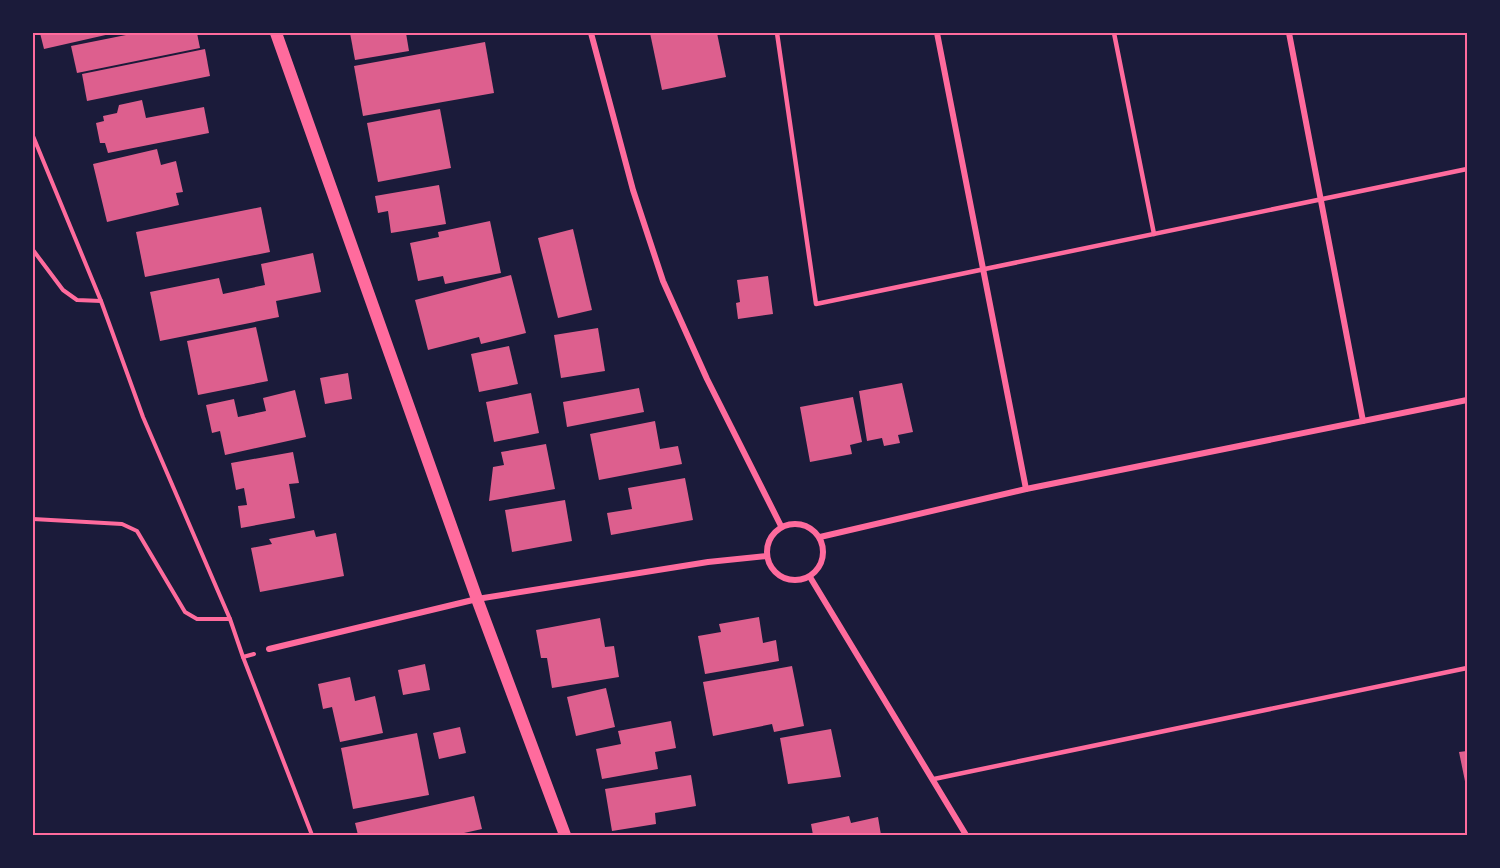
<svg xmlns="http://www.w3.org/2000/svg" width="1500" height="868" font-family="'Asap Condensed',sans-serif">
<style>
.building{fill:#dd5f8e}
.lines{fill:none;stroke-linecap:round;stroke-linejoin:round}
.path{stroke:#ff6b9d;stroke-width:4}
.service{stroke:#ff6b9d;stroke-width:4.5}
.minor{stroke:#ff6b9d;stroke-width:6}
.secondary{stroke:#ff6b9d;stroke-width:12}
.neatline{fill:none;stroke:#ff6b9d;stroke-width:2}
</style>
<rect width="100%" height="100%" fill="#1b1b3a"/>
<g class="building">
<path d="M40,33H110V34L44,49Z"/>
<path d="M136,33H197L200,48L77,73L71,46Z"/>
<path d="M350,33H406L409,51L355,60Z"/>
<path d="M650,33H717L726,77L662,90Z"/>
<path d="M485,42L494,93L363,116L354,66Z"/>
<path d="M205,49L210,76L87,101L82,74Z"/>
<path d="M142,100L146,118L204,107L209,133L108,153L105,143H100L96,123L104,121L103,116L117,113L119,105Z"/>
<path d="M440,109L451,168L378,182L367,123Z"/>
<path d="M157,149L161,165L176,161L183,192L176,193L179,205L107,222L93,164Z"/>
<path d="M439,185L446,224L391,233L388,211L378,213L375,196Z"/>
<path d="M261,207L270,252L145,277L136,232Z"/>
<path d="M490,221L501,273L445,284L443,276L418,281L410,243L439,237L438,232Z"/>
<path d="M573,229L592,310L558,318L538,238Z"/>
<path d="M313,253L321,292L276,301L279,317L160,341L150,292L219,278L223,294L265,285L261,264Z"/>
<path d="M511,275L526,333L481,344L479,337L428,350L415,300Z"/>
<path d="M768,276L773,314L738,319L736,303L740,302L737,280Z"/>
<path d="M256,327L268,381L198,395L187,341Z"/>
<path d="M598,328L605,371L561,378L554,335Z"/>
<path d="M509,346L518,384L479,392L471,354Z"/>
<path d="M348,373L352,399L325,404L320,378Z"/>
<path d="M902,383L913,432L898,435L900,443L884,446L882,438L867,441L859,391Z"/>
<path d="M639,388L644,412L567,427L563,402Z"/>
<path d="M295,390L306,437L225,455L220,431L212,433L206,405L234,399L238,417L266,411L263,398Z"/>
<path d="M531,393L539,433L494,442L486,402Z"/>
<path d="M853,397L862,442L850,445L852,454L810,462L800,407Z"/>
<path d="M655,421L660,449L678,446L682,464L599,480L590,434Z"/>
<path d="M546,444L555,489L489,501L493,467L504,465L501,452Z"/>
<path d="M293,452L299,483L289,484L295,518L241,528L238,506L247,505L244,488L236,490L231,463Z"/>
<path d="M685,478L693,520L611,535L607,513L632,509L628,488Z"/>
<path d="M565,500L572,541L512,552L505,510Z"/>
<path d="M314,530L316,537L336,533L344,576L260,592L251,548L272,544L269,539Z"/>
<path d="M759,617L763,643L776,640L779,661L705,674L698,636L721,632L719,624Z"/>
<path d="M600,618L605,647L614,646L619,677L552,688L547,658H541L536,630Z"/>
<path d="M425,664L430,690L403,695L398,670Z"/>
<path d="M792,666L804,726L774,732L772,724L713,736L703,682Z"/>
<path d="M350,677L355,701L375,696L383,733L340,742L332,707L323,709L318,684Z"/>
<path d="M606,688L615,727L576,736L567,697Z"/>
<path d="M671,721L676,748L655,752L658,769L602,779L596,749L621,744L618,731Z"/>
<path d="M460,727L466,753L439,759L433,733Z"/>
<path d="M831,729L841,777L788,784L780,738Z"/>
<path d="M417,733L429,795L353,809L341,748Z"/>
<path d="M1467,751V786H1466L1459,752Z"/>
<path d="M691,775L696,806L655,813L656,824L612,831L605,789Z"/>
<path d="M474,796L482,829L455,835H358L355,823Z"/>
<path d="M849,816L851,823L878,817L881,835H813L811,824Z"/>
</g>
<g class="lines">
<g class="path">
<path d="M33,136L101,301L143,417L230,619L243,657"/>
<path d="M33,250L63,290L77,300L101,301"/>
<path d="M33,519L122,524L137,531L185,612L197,619H230"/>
<path d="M254,654L243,657L312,835"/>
</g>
<g class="service">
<path d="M777,33L816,304L1467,169"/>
<path d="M1114,33L1154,234"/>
<path d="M934,779L1467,668"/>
</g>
<g class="minor">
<path d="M591,33L633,190L663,281L707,379L781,526"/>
<path d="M937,33L1026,489"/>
<path d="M1289,33L1363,421"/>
<circle cx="795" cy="552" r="28"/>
<path d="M820,537L1026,489L1467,400"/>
<path d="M810,577L966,835"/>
<path d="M269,649L477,599L708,562L767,556"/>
</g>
<path class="secondary" d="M276,33L477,599L565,835"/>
</g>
<rect width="1500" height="868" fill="none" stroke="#1b1b3a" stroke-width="69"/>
<rect x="34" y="34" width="1432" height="800" class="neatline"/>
</svg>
